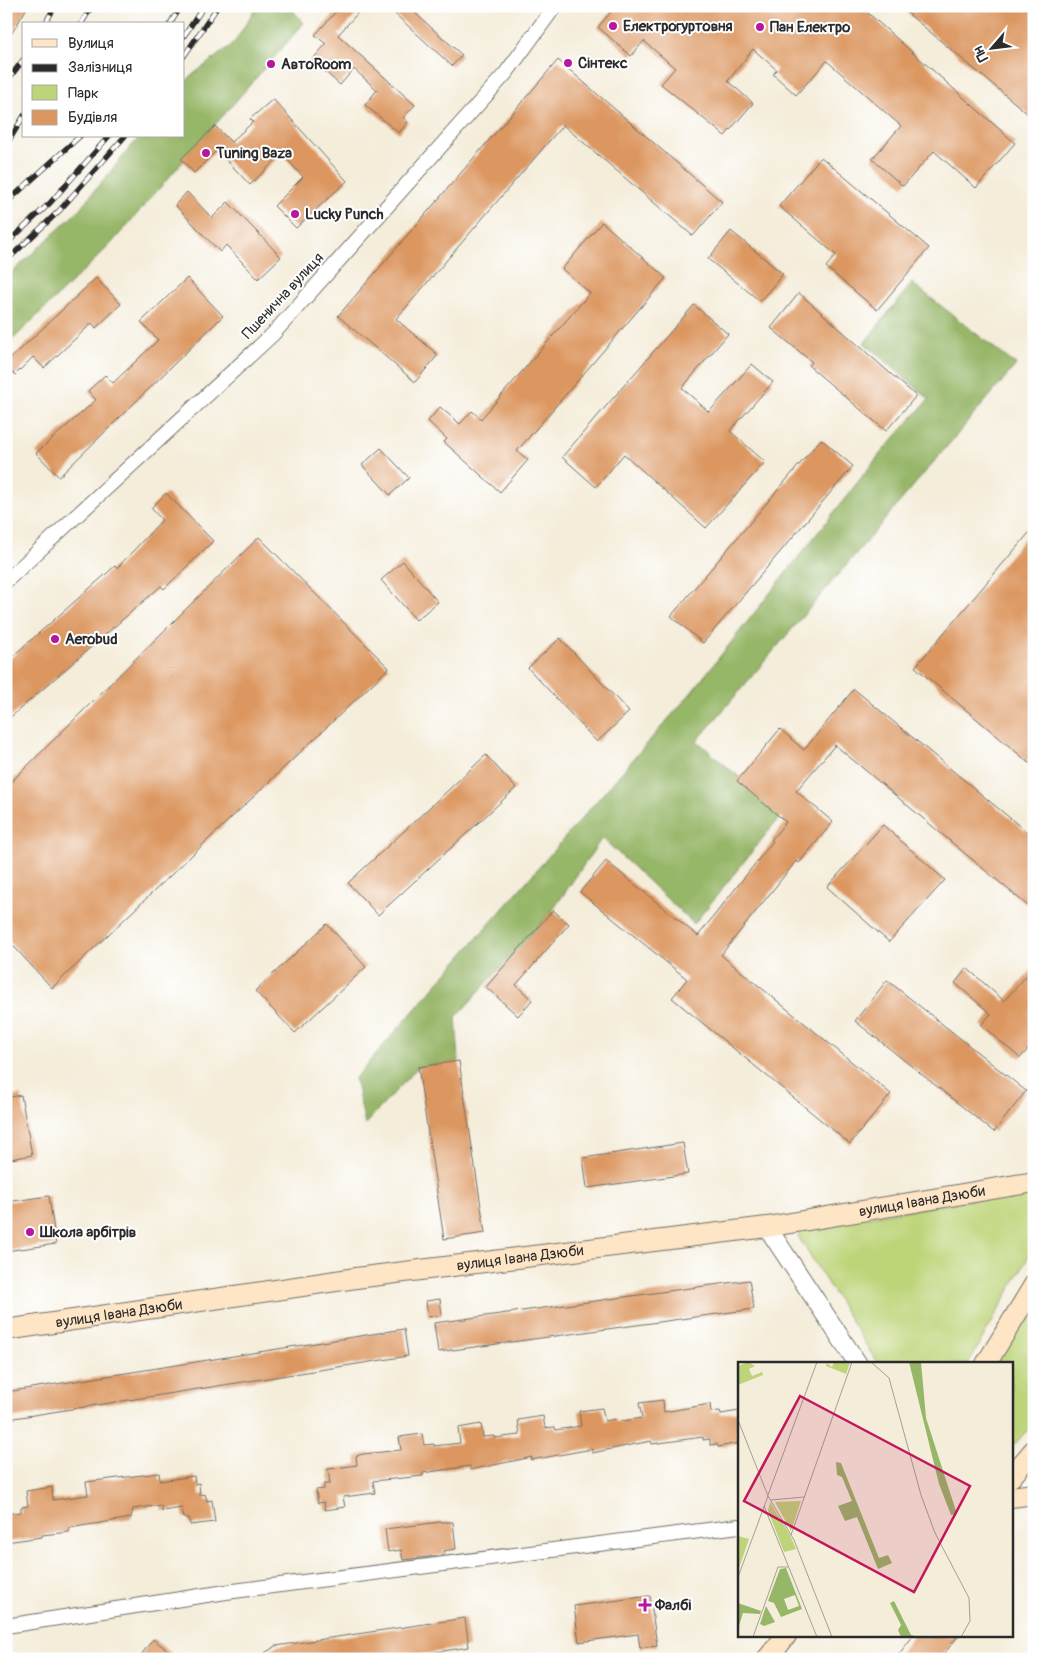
<svg xmlns="http://www.w3.org/2000/svg" width="1040" height="1665" font-family="Pangolin,sans-serif">
<style>
.green{fill:#bdd478;stroke:#748052}
.forest{fill:#96b668;stroke:#60704a}
.building{fill:#dc9760}
.lines{fill:none;stroke-linecap:round;stroke-linejoin:round}
.minor-casing{stroke:#716f68;stroke-width:16}
.tertiary-casing{stroke:#716f68;stroke-width:20}
.secondary-casing{stroke:#716f68;stroke-width:22}
.minor{stroke:#fff;stroke-width:14}
.tertiary{stroke:#fff;stroke-width:18}
.secondary{stroke:#fde5c5;stroke-width:20}
.rail-casing{stroke:#2b2b2b;stroke-width:5.5}
.rail{stroke:#fff;stroke-width:4;stroke-dasharray:11;stroke-linecap:butt}
.poi-dot{fill:#b5179e;stroke:#fff;stroke-width:2}
.labels{text-anchor:middle;dominant-baseline:central;stroke-width:4;stroke-linejoin:round;paint-order:stroke}
.poi-label{font-size:15px;font-weight:bold;fill:#2b2b2b;stroke:#fff;text-anchor:start}
.street-label{font-size:15px;fill:#2b2b2b;stroke:#fff}
.inset-road{fill:none;stroke:#a49f94;stroke-width:1}
.view{fill:#c2185b;fill-opacity:0.15;stroke:#c2185b;stroke-width:2.5}
.inset-edge{fill:none;stroke:#2b2b2b;stroke-width:2.5}
</style>
<rect width="100%" height="100%" fill="#fff"/>
<filter id="ink" filterUnits="userSpaceOnUse"><feTurbulence type="fractalNoise" baseFrequency=".02" numOctaves="2"/><feDisplacementMap in="SourceGraphic" scale="10" xChannelSelector="R" yChannelSelector="G"/><feConvolveMatrix kernelMatrix="1 2 1 2 8 2 1 2 1" color-interpolation-filters="sRGB"/></filter>
<filter id="wash" filterUnits="userSpaceOnUse"><feTurbulence type="fractalNoise" baseFrequency=".0096" numOctaves="4" result="noise"/><feDisplacementMap in="SourceGraphic" scale="20" xChannelSelector="R" yChannelSelector="G"/><feGaussianBlur stdDeviation="1.12" result="paint"/><feColorMatrix in="noise" values="0 0 0 0 0 0 0 0 0 0 0 0 0 0 0 0 0 1.4 0 .05"/><feComposite in="paint" operator="in"/></filter>
<g filter="url(#wash)">
<rect width="100%" height="100%" fill="#f4edda"/>
<g class="green">
<path d="M1034,1189V1247L968,1364H878L798,1236L802,1228Z"/>
<path d="M1034,1298V1423L1011,1448V1364H995Z"/>
</g>
<g class="forest">
<path d="M257,6H289L304,23L109,246L6,346V278L76,213L140,136H184V84L191,76L234,43Z"/>
<path d="M912,283L1016,365L697,741L782,814L694,924L602,838L553,910L456,1017L459,1061L418,1067L365,1124L355,1078L691,693L880,454L929,399L864,343Z"/>
</g>
<g id="blocks">
<g class="building">
<path d="M6,6H28L6,43Z"/>
<path d="M341,6H364L338,35L415,105L403,118L408,122L399,133L365,105L377,90L354,69L340,85L312,60L326,44L315,35Z"/>
<path d="M400,6H421L415,13L462,55L452,66L394,13Z"/>
<path d="M616,6H860L1015,143L976,188L934,151L903,186L872,159L901,126L827,61L796,95L773,74L777,70L753,49L728,81L753,103L725,136L661,84L675,68L644,41L631,56L598,27Z"/>
<path d="M899,6H1034V119Z"/>
<path d="M558,60L722,202L693,236L563,125L396,319L438,355L415,382L338,316Z"/>
<path d="M273,99L347,181L296,228L274,206L303,177L282,154L250,185L217,150L194,173L181,159L215,126L231,142L253,122L250,119Z"/>
<path d="M821,157L929,248L877,310L826,267L836,255L779,206Z"/>
<path d="M187,192L212,218L228,202L281,257L258,279L226,245L220,252L175,205Z"/>
<path d="M602,222L666,278L517,451L528,460L500,492L444,442L447,439L428,421L440,407L460,424L472,411L481,419L590,293L562,269Z"/>
<path d="M731,231L783,274L760,301L708,259Z"/>
<path d="M96,278L121,304L96,328L92,323L44,368L33,357L15,375L6,366V363Z"/>
<path d="M187,278L223,316L59,477L36,453L96,400L88,391L105,375L113,383L158,340L141,322Z"/>
<path d="M799,293L916,396L886,431L809,366L812,362L771,328Z"/>
<path d="M694,305L728,334L682,388L709,412L752,364L773,382L730,431L765,462L706,528L624,454L596,487L562,457Z"/>
<path d="M821,439L853,466L703,643L671,616Z"/>
<path d="M381,448L409,478L390,495L362,465Z"/>
<path d="M166,493L213,541L164,589L161,586L6,721V662L115,566L117,568L162,520L151,508Z"/>
<path d="M1034,527V767L915,667Z"/>
<path d="M259,537L389,668L52,988L6,938V787Z"/>
<path d="M403,561L438,602L416,620L381,580Z"/>
<path d="M560,638L629,712L597,742L528,668Z"/>
<path d="M854,689L1034,838V911L835,745L796,791L833,822L799,863L796,861L721,955L891,1094L850,1144L672,998L687,979L580,892L606,861L698,936L773,841L771,840L786,822L737,781L780,729L804,750Z"/>
<path d="M486,755L516,788L378,915L348,883Z"/>
<path d="M883,825L945,880L889,942L827,887Z"/>
<path d="M553,910L569,924L516,985L532,1000L518,1016L486,987Z"/>
<path d="M327,924L366,967L295,1033L255,991Z"/>
<path d="M1034,967V1043L1020,1058L981,1025L991,1014L955,983L967,968L1004,1001Z"/>
<path d="M887,980L1026,1091L994,1132L855,1021Z"/>
<path d="M459,1061L485,1233L444,1239L418,1067Z"/>
<path d="M21,1095L32,1155L6,1160V1098Z"/>
<path d="M683,1143L688,1174L587,1188L583,1158Z"/>
<path d="M49,1196L56,1244L6,1251V1202Z"/>
<path d="M749,1280L754,1309L438,1352L434,1323Z"/>
<path d="M440,1299L442,1315L428,1317L426,1301Z"/>
<path d="M404,1329L408,1356L8,1419L6,1392Z"/>
<path d="M663,1400L664,1412L710,1404L711,1412L720,1411L721,1414L739,1411V1443L718,1447L717,1444L710,1445V1439L703,1440V1437L652,1444L651,1441L592,1453V1449L531,1460L532,1457L470,1470V1466L423,1473V1476L373,1481L375,1493L343,1497L345,1507L325,1510L324,1502L318,1503L316,1490L324,1489V1484H330L328,1469L357,1465L356,1456L363,1454L401,1450L399,1437L422,1434L424,1445L434,1444V1446L460,1443L458,1428L481,1424L483,1437L494,1436V1438L520,1435L518,1420L543,1416L545,1428L555,1427L556,1430L581,1426L579,1411L602,1408L605,1421L615,1419L616,1422L642,1418L639,1403Z"/>
<path d="M159,1473L160,1481L194,1476L195,1484L199,1483L200,1495L205,1494L207,1501L212,1500L215,1522L190,1525L189,1518H184L182,1508L162,1511L161,1505L133,1509L131,1518L69,1528V1532L42,1535V1537L6,1542V1514L21,1512V1507L28,1506L26,1491L52,1487L53,1500L88,1495L86,1482Z"/>
<path d="M440,1522H453L456,1549L443,1551L444,1555L403,1560L401,1550L388,1552L385,1529Z"/>
<path d="M650,1596L657,1646L640,1648L638,1634L579,1642L574,1606Z"/>
<path d="M465,1618L469,1647L391,1659H255L276,1646Z"/>
<path d="M913,1636H958L940,1659H895Z"/>
<path d="M153,1639L179,1659H138Z"/>
</g>
</g>
</g>
<g filter="url(#ink)">
<use href="#blocks" fill-opacity="0" stroke="#716f68" stroke-width="1"/>
<g class="lines">
<defs>
<g id="minor">
<path d="M6,581L273,334L506,73L555,6"/>
<path d="M6,1626L226,1592L739,1526"/>
</g>
<path id="tertiary" d="M767,1227L858,1364"/>
<g id="secondary">
<path id="s1" d="M6,1330L356,1278L767,1227L1034,1182"/>
<path d="M986,1364L1034,1285"/>
<path d="M1011,1477L1034,1450"/>
<path d="M1011,1497L1034,1494"/>
<path d="M767,1659L786,1636"/>
</g>
</defs>
<use href="#minor" class="minor-casing"/>
<use href="#tertiary" class="tertiary-casing"/>
<use href="#secondary" class="secondary-casing"/>
<use href="#minor" class="minor"/>
<use href="#tertiary" class="tertiary"/>
<use href="#secondary" class="secondary"/>
<defs>
<g id="rail">
<path d="M45,24L55,6"/>
<path d="M81,24L92,6"/>
<path d="M170,24L181,6"/>
<path d="M184,36L204,6"/>
<path d="M184,56L218,6"/>
<path d="M6,82L24,59"/>
<path d="M6,145L24,116"/>
<path d="M6,203L80,136"/>
<path d="M6,244L50,203L109,136"/>
<path d="M6,261L59,211L125,136"/>
</g>
</defs>
<use href="#rail" class="rail-casing"/>
<use href="#rail" class="rail"/>
</g>
</g>
<g class="poi-dot">
<circle cx="613" cy="26" r="5"/>
<circle cx="760" cy="27" r="5"/>
<circle cx="568" cy="63" r="5"/>
<circle cx="271" cy="64" r="5"/>
<circle cx="206" cy="153" r="5"/>
<circle cx="295" cy="214" r="5"/>
<circle cx="55" cy="639" r="5"/>
<circle cx="30" cy="1232" r="5"/>
<path d="M642.5 1597.5h5v5h5v5h-5v5h-5v-5h-5v-5h5z"/>
</g>
<g class="labels">
<g class="poi-label">
<text x="623" y="26">Електрогуртовня</text>
<text x="770" y="27">Пан Електро</text>
<text x="578" y="63">Сінтекс</text>
<text x="281" y="64">АвтоRoom</text>
<text x="216" y="153">Tuning Baza</text>
<text x="305" y="214">Lucky Punch</text>
<text x="65" y="639">Aerobud</text>
<text x="40" y="1232">Школа арбітрів</text>
<text x="655" y="1605">Фалбі</text>
</g>
<g class="street-label">
<text transform="translate(283 296) rotate(-47)">Пшенична вулиця</text>
<text stroke="none"><textPath href="#s1" startOffset="925">вулиця Івана Дзюби</textPath></text>
<text stroke="none"><textPath href="#s1" startOffset="519">вулиця Івана Дзюби</textPath></text>
<text stroke="none"><textPath href="#s1" startOffset="114">вулиця Івана Дзюби</textPath></text>
</g>
</g>
<g transform="translate(738 1362)">
<rect width="275" height="275" fill="#f4edda"/>
<path d="M10,0L17,4L11,7L14,14L24,10L25,13L0,23V4ZM96,0H112L108,12L88,4L89,1L94,5ZM63,139L53,169L37,140ZM32,140L52,173L58,187L46,190L30,149ZM0,174L11,177L0,209Z" fill="#bdd478"/>
<path d="M171,0H183L188,56L219,152L213,153L201,122ZM98,100L103,101L141,196L150,193L154,201L140,207L119,155L107,159L100,144L114,139L104,115L99,113ZM48,206L64,247L43,255L36,241L30,239L42,207ZM57,233L61,244L50,248L46,237ZM156,239L173,273L181,275H163L160,268L163,263L152,241ZM0,241L23,249L22,252L5,251L0,267ZM28,244L37,260L26,264L22,262Z" fill="#96b668" fill-rule="evenodd"/>
<path class="inset-road" d="M133,0L151,16L183,133L197,171L231,236L232,259L223,275M0,58L30,134L56,178L94,275M30,133L79,0M33,138L66,135M26,144L79,275M53,173L114,0M0,215L30,134M15,275L40,205H50"/>
<path class="view" d="M62,34L232,124L176,230L6,139Z"/>
<rect width="275" height="275" class="inset-edge"/>
</g>
<rect width="1040" height="1665" fill="none" stroke="#fff" stroke-width="25"/>
<rect x="22" y="22" width="162" height="115" fill="#ffffff" stroke="#aaaaaa"/>
<rect x="32" y="39" width="25" height="8" fill="#fde5c5" stroke="#aaaaaa"/>
<text x="68" y="48" font-size="15" fill="#2b2b2b">Вулиця</text>
<rect x="32" y="64" width="25" height="8" fill="#2b2b2b" stroke="#aaaaaa"/>
<text x="68" y="72" font-size="15" fill="#2b2b2b">Залізниця</text>
<rect x="32" y="85" width="25" height="15" fill="#bdd478" stroke="#aaaaaa"/>
<text x="68" y="98" font-size="15" fill="#2b2b2b">Парк</text>
<rect x="32" y="110" width="25" height="15" fill="#dc9760" stroke="#aaaaaa"/>
<text x="68" y="122" font-size="15" fill="#2b2b2b">Будівля</text>
<g transform="translate(992 48) rotate(242)" stroke="#ffffff" stroke-width="4" paint-order="stroke">
<path d="M0-4L9 19L0 12L-9 19Z" fill="#2b2b2b"/>
<text y="-8" font-size="14" font-weight="bold" text-anchor="middle" fill="#2b2b2b">Пн</text>
</g>
</svg>
